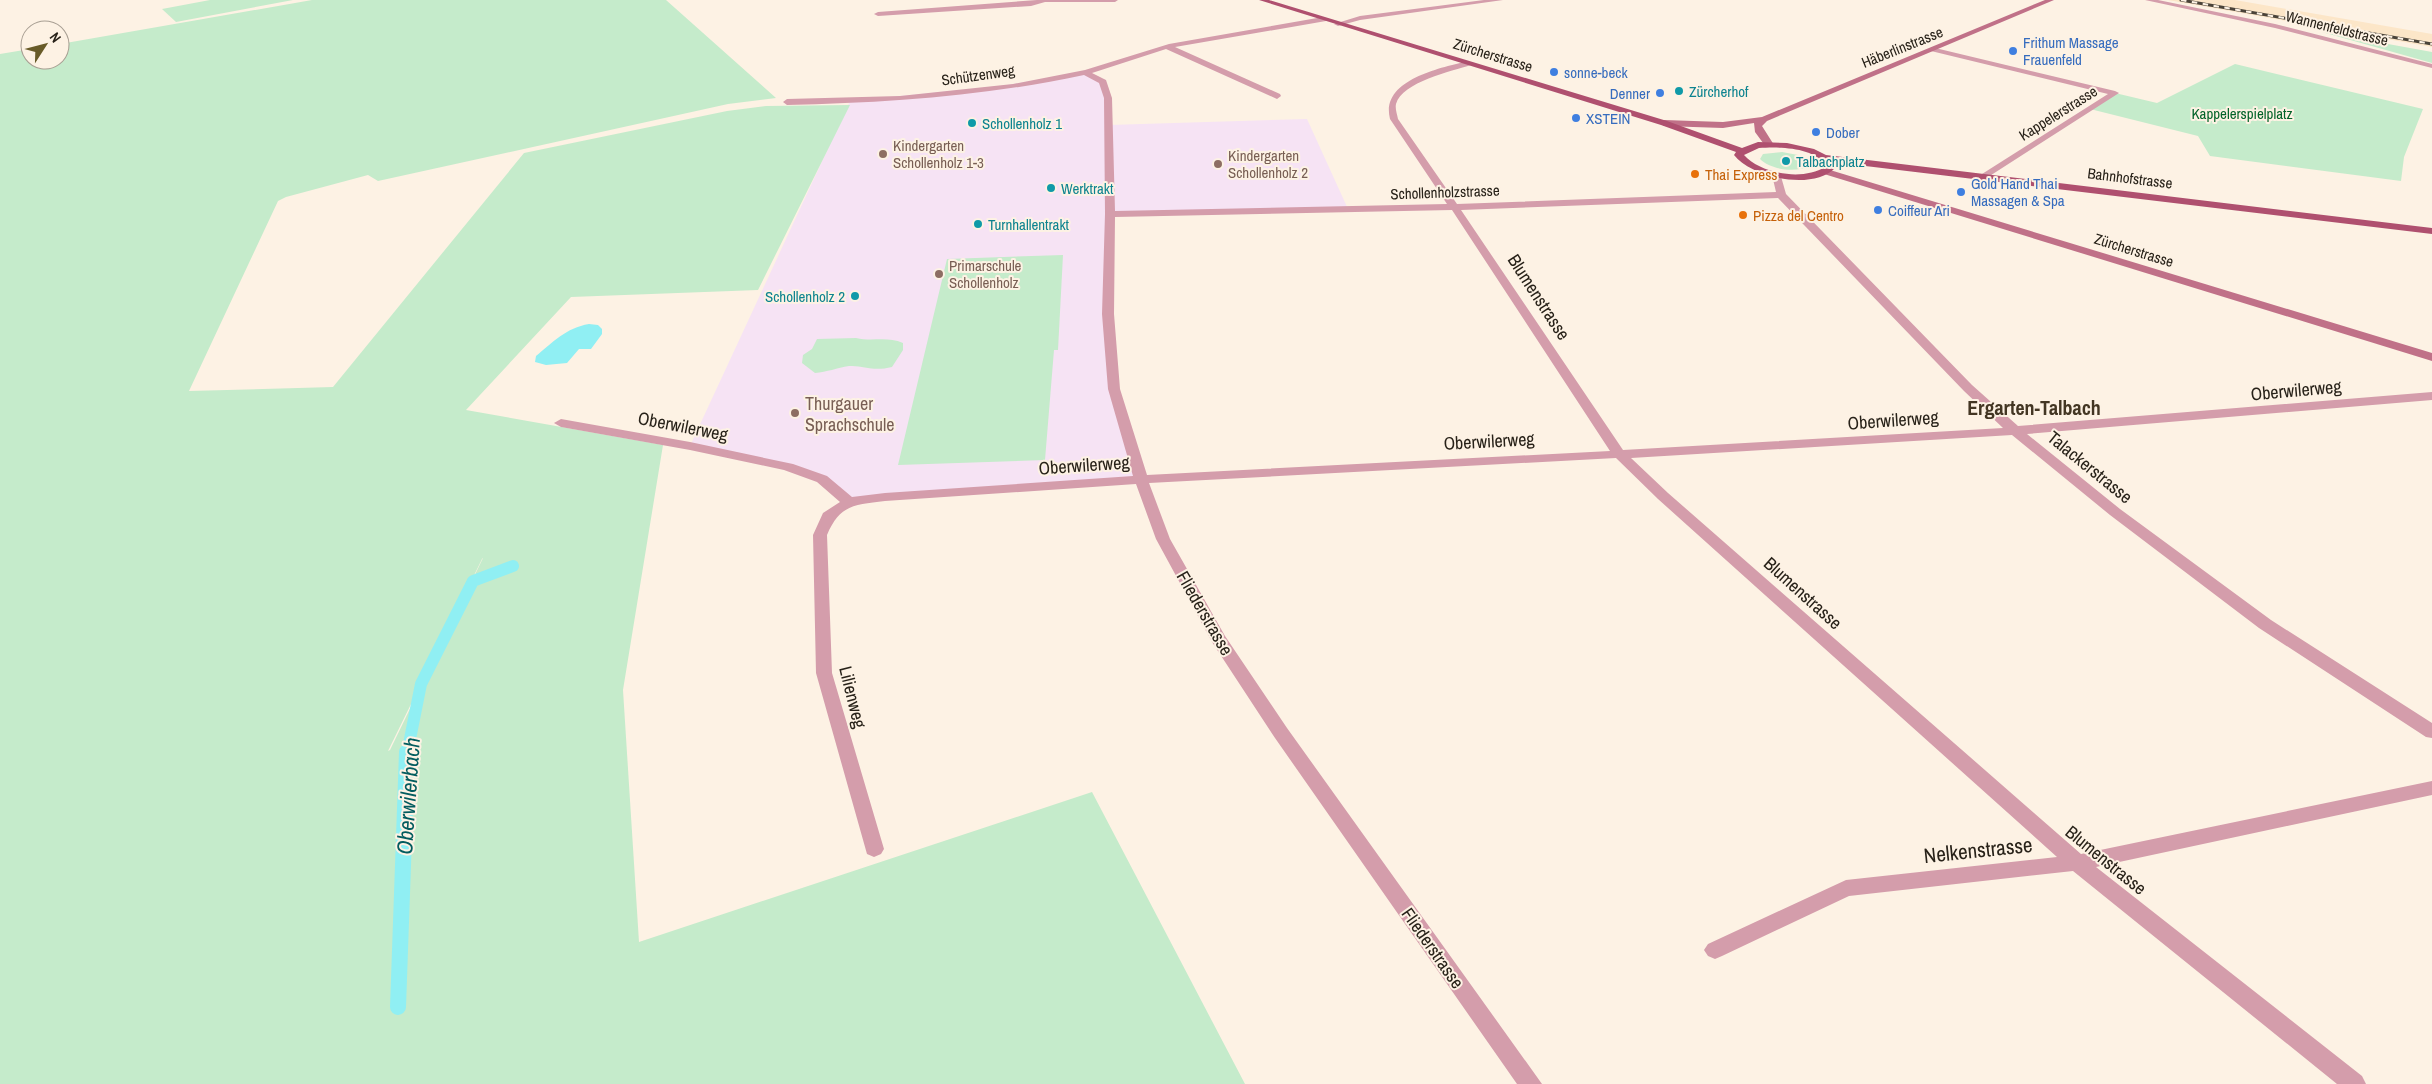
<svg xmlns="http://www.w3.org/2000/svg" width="2432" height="1084" font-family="'Archivo Narrow',sans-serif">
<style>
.built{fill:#fce6c8}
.education{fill:#f6e3f4}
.green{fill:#c5ebcb;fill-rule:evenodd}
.water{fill:#90eff3}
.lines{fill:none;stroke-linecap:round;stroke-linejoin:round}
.stream-far1{stroke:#90eff3;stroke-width:12}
.stream{stroke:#90eff3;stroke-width:16}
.street{fill:#d49dab;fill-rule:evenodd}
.secondary{fill:#c07188;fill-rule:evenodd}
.primary{fill:#af506f;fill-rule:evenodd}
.rail-casing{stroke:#4a4339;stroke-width:3}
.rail{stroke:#fdf2e4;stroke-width:2;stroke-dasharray:5.5;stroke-linecap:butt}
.shop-dot{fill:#3f7fe0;stroke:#fdf2e4;stroke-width:2}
.culture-dot{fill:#0f9aa8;stroke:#fdf2e4;stroke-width:2}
.education-dot{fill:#8d6e63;stroke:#fdf2e4;stroke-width:2}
.food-dot{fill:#e8710a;stroke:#fdf2e4;stroke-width:2}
.labels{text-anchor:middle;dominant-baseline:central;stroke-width:4;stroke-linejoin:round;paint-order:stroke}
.far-street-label{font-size:15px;fill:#282219;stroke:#fdf2e4}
.far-shop-label{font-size:15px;fill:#366cbe;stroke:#fdf2e4;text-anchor:start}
.far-culture-label{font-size:15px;fill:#0d838f;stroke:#fdf2e4;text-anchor:start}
.far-park-label{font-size:15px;fill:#046329;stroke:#fdf2e4}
.far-education-label{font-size:15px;fill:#785e54;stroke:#fdf2e4;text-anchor:start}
.far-food-label{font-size:15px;fill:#c56008;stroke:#fdf2e4;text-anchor:start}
.street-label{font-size:18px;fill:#282219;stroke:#fdf2e4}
.education-label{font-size:18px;fill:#785e54;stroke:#fdf2e4;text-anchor:start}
.quarter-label{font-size:20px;font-weight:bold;fill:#433623;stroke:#fdf2e4}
.near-street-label{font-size:21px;fill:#282219;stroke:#fdf2e4}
.near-water-label{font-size:22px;font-style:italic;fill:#035c5f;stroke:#fdf2e4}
</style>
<rect width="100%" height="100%" fill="#fdf2e4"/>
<path class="built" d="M2168,0H2235L2432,34V47Z"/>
<path class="education" d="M1085,72L1103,82L1109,125L1307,119L1348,209L1111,214L1114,388L1141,480L849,502L822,479L690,446L850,101L1001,86Z"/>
<g class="green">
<path d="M210,0H293L176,22L162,9Z"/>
<path d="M312,0H666L776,98L728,104L378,181L368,175L286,197L278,201L189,391L333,387L524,153L727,111L766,106L850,105L758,290L571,297L466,410L663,445L623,690L639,942L1092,792L1245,1084H0V54L30,49V60H60V44ZM483,558L390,750L388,751L482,559Z"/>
<path d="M2322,32L2432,52V63Z"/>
<path d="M2235,64L2423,109L2404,157L2401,181L2210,156L2198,136L2090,109L2115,93L2157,103Z"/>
<path d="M1782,152L1798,155L1809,160L1810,166C1796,173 1771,170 1760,159L1763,154Z"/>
<path d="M1063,255L1058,350H1054L1045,460L898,465L947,259Z"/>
<path d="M856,338C872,342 887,336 903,343V350L892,367C872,372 864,365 849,366C837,368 827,372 815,373L802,363L803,355L812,349L817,339Z"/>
</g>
<path class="water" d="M589,324L598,325L602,329V334L591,349H579L567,363L546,365L535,362L536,356C553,342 566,328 589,324Z"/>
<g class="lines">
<path class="stream-far1" d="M407,754L421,684L473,581L513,566"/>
<path class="stream" d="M398,1007L407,752"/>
<g class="street">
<path d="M1037,0H1118L1115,2H1045L1031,6L878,16L874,14L878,12Z"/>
<path d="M1484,0H1503L1360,20L1338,26L1334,24L1360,16Z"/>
<path d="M2145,0H2158L2275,24L2432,64V68L2275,28Z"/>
<path d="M1323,17L1327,19L1326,21L1175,47L1280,94L1281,96L1277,99L1166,49L1092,73L1106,80L1112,98L1115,211L1447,204L1390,119C1380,80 1440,68 1468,61L1472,63L1471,65C1452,71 1402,82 1396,104C1395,109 1397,114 1398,119L1457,204L1776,192L1772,175L1780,173L1786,194L1972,385L2018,426L2432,392V400L2027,434L2120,509L2271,620L2432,723V738L2426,737L2259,628L2110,515L2012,435L1631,458L1668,493L2081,854L2432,781V795L2096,867L2362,1076L2366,1084H2337L2073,871L1849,896L1722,956L1715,959L1708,956L1704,950L1708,944L1846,880L2057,857L1658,499L1616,458L1149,483L1170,539L1225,636L1287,728L1542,1084H1517L1275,738L1212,642L1156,539L1136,484L885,501C855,505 840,504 827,535L832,673L884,849L881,854L874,857L867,854L816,673L813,535L823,513L840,502L817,482L784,470L690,450L561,427L554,423L561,419L690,442L793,464L827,476L852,497L885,493L1133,476L1108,389L1102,314L1105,214L1104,98L1099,83L1084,75C986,96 887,103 787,105L783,102L787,99L900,96L1013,84L1085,70L1169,44ZM1778,198L1964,391L2003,428L1623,450L1461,210ZM1452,210L1610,451L1147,475L1120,389L1114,314L1115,217Z"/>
<path d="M1931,47L2115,91L2119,93L1985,179L1982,178V174L2108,94L1931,51Z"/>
</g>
<g class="secondary">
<path d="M2045,0H2054L1767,121L1762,126L1774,145L1772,147H1766L1755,132L1754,123L1723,128L1664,126L1660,123L1664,120L1723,122L1762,117Z"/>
<path d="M1824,170H1830L2432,353V361L1824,174Z"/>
</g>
<path class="primary" d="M1259,0H1269L1667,121L1742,148L1758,142L1787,143L1814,149L1826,155L2432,228V234L1832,162L1835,168C1813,191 1752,178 1734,155L1736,152L1661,125ZM1759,148C1778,147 1816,146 1825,167C1803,181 1761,174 1744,155Z"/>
<defs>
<path id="rail" d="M2181,0L2432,44"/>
</defs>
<use href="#rail" class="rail-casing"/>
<use href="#rail" class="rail"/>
</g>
<g class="shop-dot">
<circle cx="2013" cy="51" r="5"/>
<circle cx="1554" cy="72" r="5"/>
<circle cx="1660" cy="93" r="5"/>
<circle cx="1576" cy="118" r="5"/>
<circle cx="1816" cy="132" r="5"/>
<circle cx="1961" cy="192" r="5"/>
<circle cx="1878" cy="210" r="5"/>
</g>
<g class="culture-dot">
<circle cx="1679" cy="91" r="5"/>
<circle cx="972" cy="123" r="5"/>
<circle cx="1786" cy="161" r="5"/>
<circle cx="1051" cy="188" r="5"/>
<circle cx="978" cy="224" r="5"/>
<circle cx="855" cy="296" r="5"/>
</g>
<g class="education-dot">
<circle cx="883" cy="154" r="5"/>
<circle cx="1218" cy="164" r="5"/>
<circle cx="939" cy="274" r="5"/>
<circle cx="795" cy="413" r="5"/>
</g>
<g class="food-dot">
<circle cx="1695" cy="174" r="5"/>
<circle cx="1743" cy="215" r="5"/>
</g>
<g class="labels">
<g class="far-street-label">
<text transform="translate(2337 28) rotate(14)">Wannenfeldstrasse</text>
<text transform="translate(1902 47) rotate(-22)">Häberlinstrasse</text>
<text transform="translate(1493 55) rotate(17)">Zürcherstrasse</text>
<text transform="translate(978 75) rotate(-8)">Schützenweg</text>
<text transform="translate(2058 113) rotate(-32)">Kappelerstrasse</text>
<text transform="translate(2130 178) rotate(7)">Bahnhofstrasse</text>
<text transform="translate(1445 192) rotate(-2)">Schollenholzstrasse</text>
<text transform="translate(2134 250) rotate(17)">Zürcherstrasse</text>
</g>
<g class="far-shop-label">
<text x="2023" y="42">Frithum Massage<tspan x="2023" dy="17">Frauenfeld</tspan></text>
<text x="1564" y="72">sonne-beck</text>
<text x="1650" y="93" text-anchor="end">Denner</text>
<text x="1586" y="118">XSTEIN</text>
<text x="1826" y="132">Dober</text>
<text x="1971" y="183">Gold Hand Thai<tspan x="1971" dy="17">Massagen &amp; Spa</tspan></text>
<text x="1888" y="210">Coiffeur Ari</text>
</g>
<g class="far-culture-label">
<text x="1689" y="91">Zürcherhof</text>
<text x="982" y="123">Schollenholz 1</text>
<text x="1796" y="161">Talbachplatz</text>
<text x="1061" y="188">Werktrakt</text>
<text x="988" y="224">Turnhallentrakt</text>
<text x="845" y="296" text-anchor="end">Schollenholz 2</text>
</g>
<g class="far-park-label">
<text x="2242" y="113">Kappelerspielplatz</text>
</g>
<g class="far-education-label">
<text x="893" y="145">Kindergarten<tspan x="893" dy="17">Schollenholz 1-3</tspan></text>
<text x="1228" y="155">Kindergarten<tspan x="1228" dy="17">Schollenholz 2</tspan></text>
<text x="949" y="265">Primarschule<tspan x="949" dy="17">Schollenholz</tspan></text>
</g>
<g class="far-food-label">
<text x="1705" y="174">Thai Express</text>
<text x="1753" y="215">Pizza del Centro</text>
</g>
<g class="street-label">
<text transform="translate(1539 297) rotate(57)">Blumenstrasse</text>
<text transform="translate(2296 390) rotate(-5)">Oberwilerweg</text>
<text transform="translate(1893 420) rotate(-4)">Oberwilerweg</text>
<text transform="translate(683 426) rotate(11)">Oberwilerweg</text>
<text transform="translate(1489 441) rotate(-3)">Oberwilerweg</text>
<text transform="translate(1084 465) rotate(-4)">Oberwilerweg</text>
<text transform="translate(2090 467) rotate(39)">Talackerstrasse</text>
<text transform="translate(1803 593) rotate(42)">Blumenstrasse</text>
<text transform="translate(1205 613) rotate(60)">Fliederstrasse</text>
<text transform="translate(853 697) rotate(76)">Lilienweg</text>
<text transform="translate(2106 860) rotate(39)">Blumenstrasse</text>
<text transform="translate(1433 948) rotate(55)">Fliederstrasse</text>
</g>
<g class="education-label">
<text x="805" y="403">Thurgauer<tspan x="805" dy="21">Sprachschule</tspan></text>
</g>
<g class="quarter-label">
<text x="2034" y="407">Ergarten-Talbach</text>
</g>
<g class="near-street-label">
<text transform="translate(1978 850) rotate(-6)">Nelkenstrasse</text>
</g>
<g class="near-water-label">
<text transform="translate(408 796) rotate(-86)">Oberwilerbach</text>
</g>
</g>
<g transform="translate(45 45) rotate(54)"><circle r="24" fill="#fdf2e4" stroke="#a89f93"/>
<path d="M0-4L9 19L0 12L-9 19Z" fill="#685b28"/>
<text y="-8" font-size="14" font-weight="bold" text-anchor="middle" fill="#282219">N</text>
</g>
</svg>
